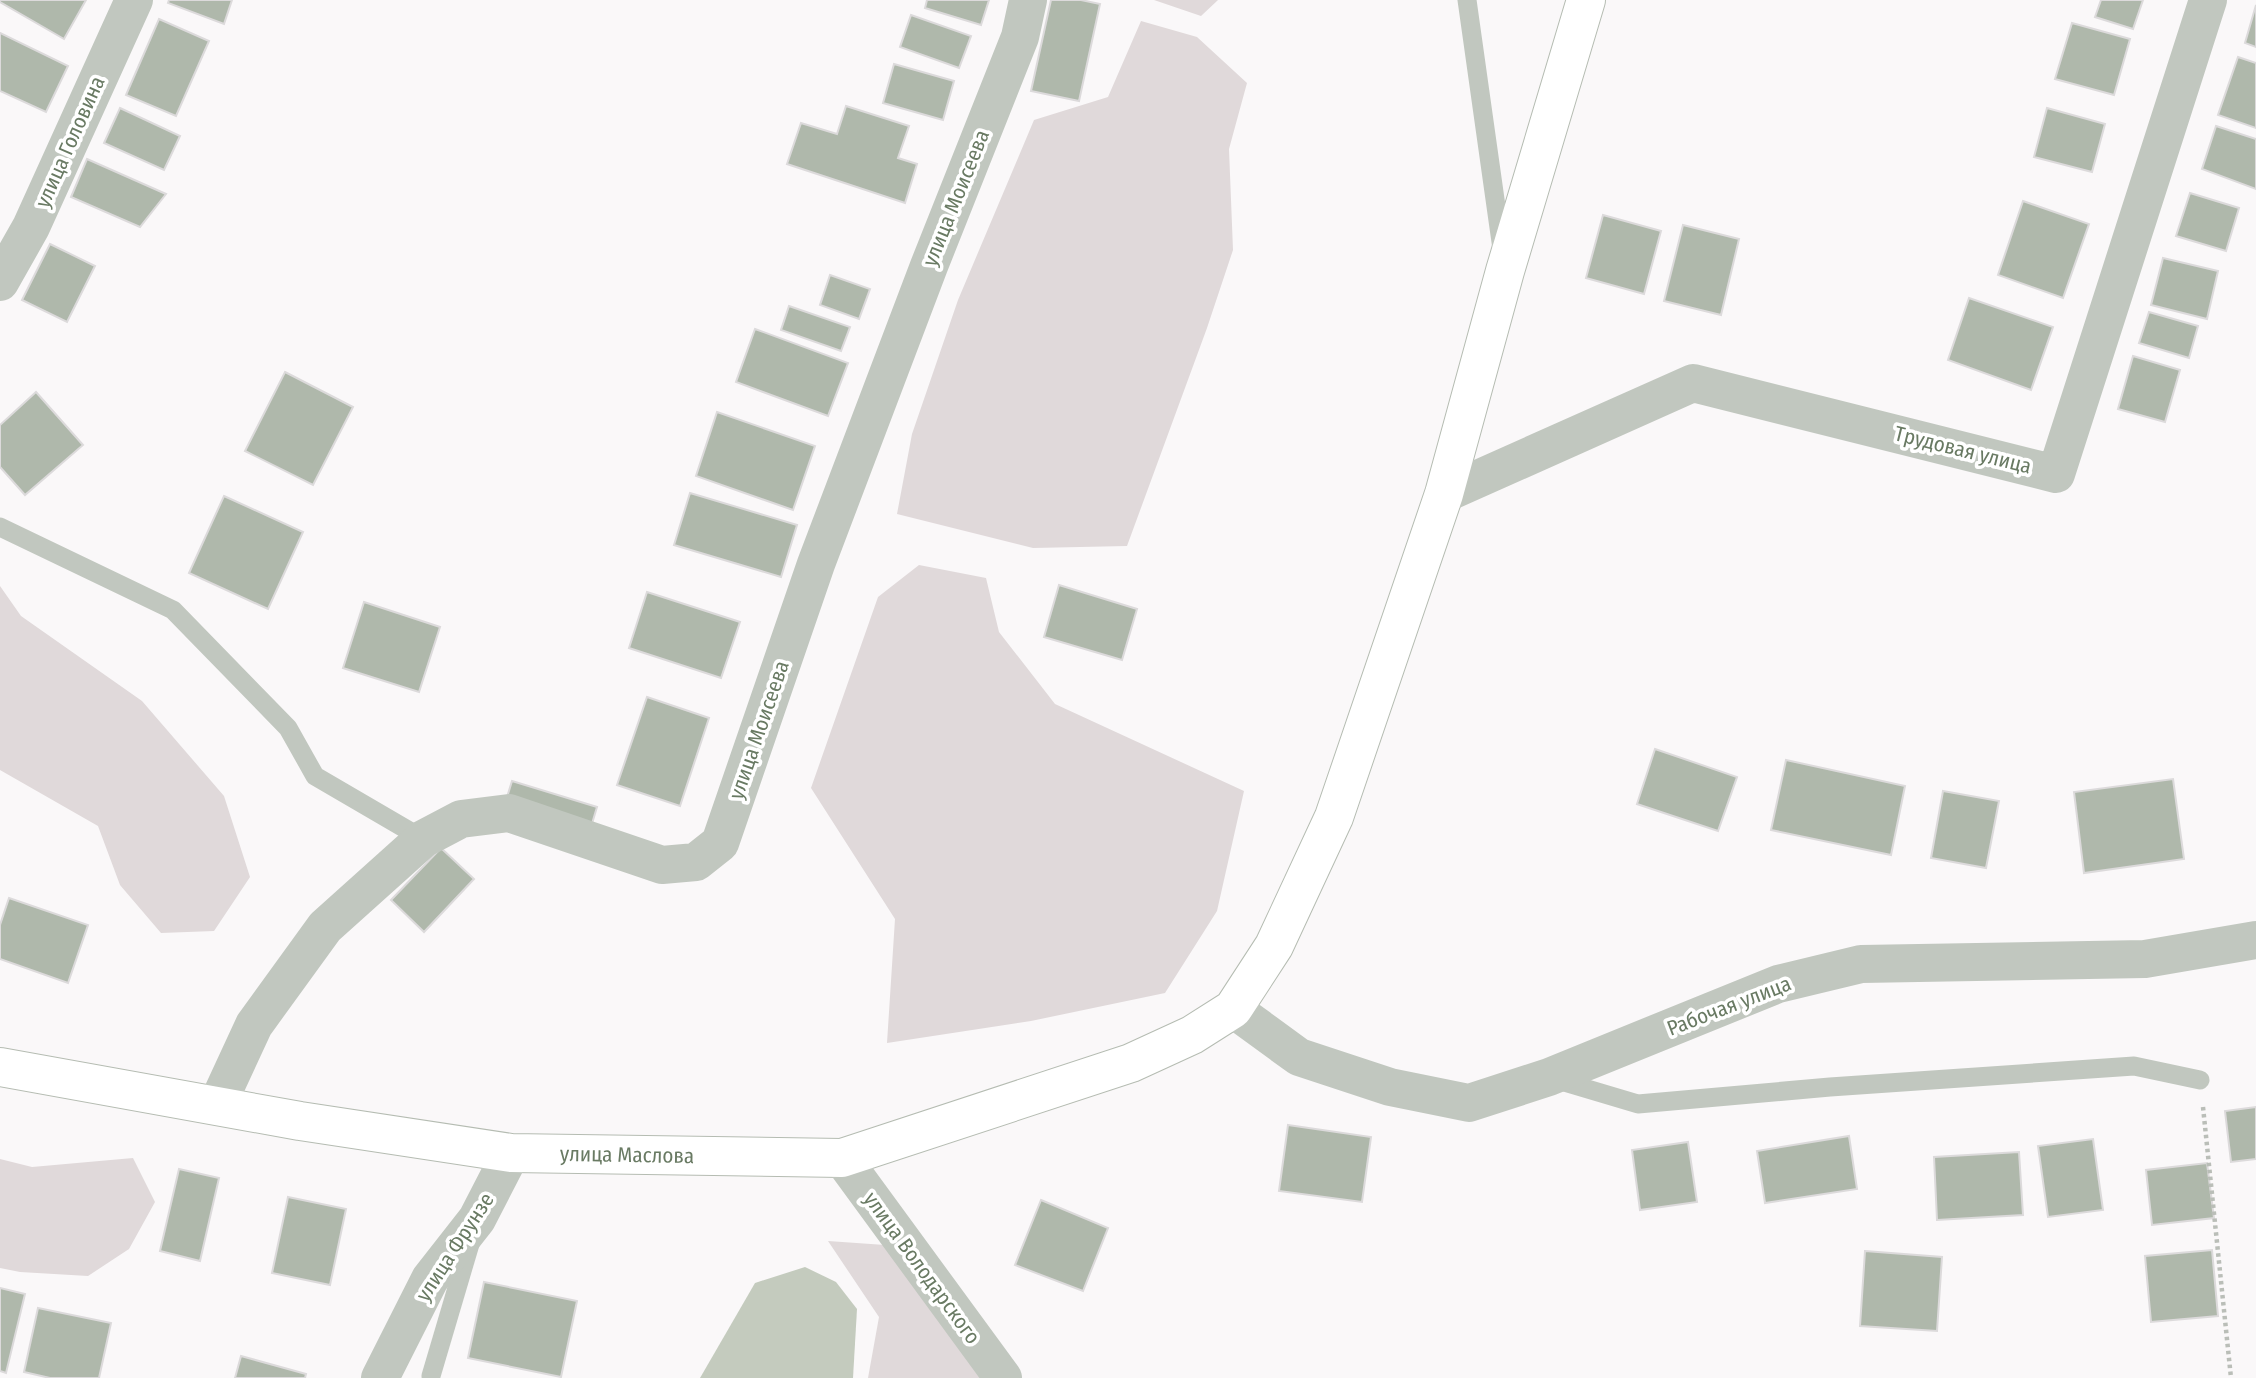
<svg xmlns="http://www.w3.org/2000/svg" width="2256" height="1378" font-family="'Fira Sans Condensed',sans-serif">
<style>
.green{fill:#e0d9da}
.water{fill:#c4cbbe}
.building{fill:#afb8ab;stroke:#dcdadb;stroke-width:2}
.lines{fill:none;stroke-linecap:round;stroke-linejoin:round}
.secondary-casing{stroke:#b5bcb2;stroke-width:40}
.path{stroke:#babeb8;stroke-width:4.5;stroke-dasharray:3.5 3.5;stroke-linecap:butt}
.lane{stroke:#c1c7bf;stroke-width:19}
.street{stroke:#c1c7bf;stroke-width:38}
.secondary{stroke:#fff;stroke-width:38}
.labels{text-anchor:middle;dominant-baseline:central;stroke-width:7;stroke-linejoin:round;paint-order:stroke}
.street-label{font-size:21px;fill:#697a63;stroke:#fff}
</style>
<rect width="100%" height="100%" fill="#faf8f9"/>
<g class="green">
<path d="M1154,0H1218L1201,16Z"/>
<path d="M1141,21L1197,37L1247,83L1229,149L1233,250L1207,328L1127,546L1033,548L897,514L912,434L958,300L1034,120L1108,97Z"/>
<path d="M919,565L986,578L999,632L1055,704L1244,791L1217,911L1165,993L1031,1021L887,1043L895,919L811,788L878,597Z"/>
<path d="M0,586L21,616L142,701L224,796L250,877L214,931L161,933L120,885L98,826L0,770Z"/>
<path d="M133,1158L155,1202L129,1249L88,1276L20,1272L0,1268V1159L32,1167Z"/>
<path d="M828,1241L885,1245L988,1378H868L879,1317Z"/>
</g>
<path class="water" d="M805,1267L836,1282L857,1309L853,1378H700L755,1283Z"/>
<g class="building">
<path d="M0,0H86L64,39L0,2Z"/>
<path d="M169,0H232L224,24L168,3Z"/>
<path d="M927,0H989L981,25L925,8Z"/>
<path d="M1051,0H1081L1100,4L1079,101L1031,91Z"/>
<path d="M2101,0H2143L2133,29L2095,17Z"/>
<path d="M2256,5V47L2245,43Z"/>
<path d="M911,15L971,36L959,68L900,47Z"/>
<path d="M159,19L209,41L176,116L126,95Z"/>
<path d="M2072,23L2130,39L2114,95L2055,79Z"/>
<path d="M0,33L68,66L46,112L0,91Z"/>
<path d="M2238,57L2256,63V128L2218,115Z"/>
<path d="M894,64L954,81L943,120L883,103Z"/>
<path d="M846,106L909,126L898,158L917,164L905,203L787,164L801,123L837,134Z"/>
<path d="M120,108L180,136L164,170L104,143Z"/>
<path d="M2047,108L2105,124L2092,172L2034,157Z"/>
<path d="M2216,126L2256,139V189L2202,169Z"/>
<path d="M87,159L166,194L140,227L71,197Z"/>
<path d="M2190,193L2239,208L2226,251L2176,236Z"/>
<path d="M2023,201L2089,224L2063,298L1998,275Z"/>
<path d="M1603,215L1661,231L1644,294L1586,278Z"/>
<path d="M1683,225L1739,239L1721,315L1664,301Z"/>
<path d="M50,244L95,266L67,322L22,300Z"/>
<path d="M2163,258L2218,271L2207,319L2151,305Z"/>
<path d="M830,275L870,289L859,319L820,305Z"/>
<path d="M1969,298L2053,327L2031,390L1948,360Z"/>
<path d="M789,306L850,327L841,351L781,330Z"/>
<path d="M2149,312L2198,326L2189,358L2139,343Z"/>
<path d="M755,329L848,363L828,416L736,382Z"/>
<path d="M2133,356L2180,370L2165,422L2118,409Z"/>
<path d="M285,372L353,407L313,485L245,451Z"/>
<path d="M36,392L83,445L25,495L0,467V425Z"/>
<path d="M717,412L815,446L793,510L696,476Z"/>
<path d="M690,493L797,525L781,577L674,545Z"/>
<path d="M224,496L303,532L268,609L189,573Z"/>
<path d="M1059,585L1137,609L1122,660L1044,637Z"/>
<path d="M647,592L740,622L721,678L629,648Z"/>
<path d="M364,602L440,627L419,692L343,668Z"/>
<path d="M647,697L709,718L680,806L617,785Z"/>
<path d="M1655,749L1737,777L1718,831L1637,804Z"/>
<path d="M1786,760L1905,786L1891,855L1771,830Z"/>
<path d="M2173,779L2184,859L2084,873L2074,792Z"/>
<path d="M512,781L597,807L585,847L500,820Z"/>
<path d="M1943,791L1999,801L1986,868L1931,858Z"/>
<path d="M441,848L474,879L424,932L391,900Z"/>
<path d="M9,898L88,925L68,983L0,959V925Z"/>
<path d="M2256,1107V1159L2231,1162L2225,1111Z"/>
<path d="M1288,1125L1371,1137L1362,1202L1279,1191Z"/>
<path d="M1849,1136L1857,1189L1765,1203L1757,1151Z"/>
<path d="M2093,1139L2103,1210L2048,1217L2038,1146Z"/>
<path d="M1688,1142L1697,1202L1640,1210L1632,1150Z"/>
<path d="M2019,1152L2023,1215L1937,1220L1934,1157Z"/>
<path d="M2207,1163L2214,1218L2152,1225L2146,1170Z"/>
<path d="M179,1169L219,1178L200,1261L160,1251Z"/>
<path d="M288,1197L346,1209L330,1285L272,1273Z"/>
<path d="M1041,1200L1108,1228L1083,1291L1015,1265Z"/>
<path d="M2212,1250L2218,1316L2151,1322L2145,1256Z"/>
<path d="M1865,1251L1942,1257L1937,1331L1860,1326Z"/>
<path d="M484,1282L577,1301L561,1377L468,1358Z"/>
<path d="M0,1288L25,1294L6,1373L0,1371Z"/>
<path d="M38,1308L111,1323L99,1378H50L24,1372Z"/>
<path d="M241,1356L306,1374L305,1378H235Z"/>
</g>
<g class="lines">
<defs>
<path id="secondary" d="M0,1067L300,1121L511,1153L842,1158L1131,1063L1192,1035L1233,1009L1274,946L1334,817L1444,494L1505,271L1586,0"/>
</defs>
<use href="#secondary" class="secondary-casing"/>
<path class="path" d="M2203,1107L2231,1378"/>
<g class="lane">
<path d="M1467,0L1502,249"/>
<path d="M0,527L173,610L288,728L315,776L423,839"/>
<path d="M1554,1079L1638,1104L1830,1087L2134,1066L2200,1080"/>
<path d="M431,1376L470,1244"/>
</g>
<g class="street">
<path d="M0,282L31,227L134,0"/>
<path d="M1444,494L1693,383L2056,474L2208,0"/>
<path d="M1233,1009L1299,1057L1390,1087L1469,1103L1549,1077L1778,984L1861,964L2145,959L2256,940"/>
<path d="M217,1105L254,1025L325,927L423,839L461,819L509,813L662,865L696,862L720,843L816,564L929,266L1020,37L1028,0"/>
<path d="M842,1158L1003,1378"/>
<path d="M380,1378L430,1279L477,1219L511,1153"/>
</g>
<use href="#secondary" class="secondary"/>
</g>
<g class="labels">
<g class="street-label">
<text transform="translate(70 142) rotate(-66)">улица Головина</text>
<text transform="translate(956 198) rotate(-68)">улица Моисеева</text>
<text transform="translate(1963 450) rotate(14)">Трудовая улица</text>
<text transform="translate(759 730) rotate(-71)">улица Моисеева</text>
<text transform="translate(1729 1006) rotate(-21)">Рабочая улица</text>
<text transform="translate(627 1155) rotate(1)">улица Маслова</text>
<text transform="translate(455 1247) rotate(-57)">улица Фрунзе</text>
<text transform="translate(922 1268) rotate(54)">улица Володарского</text>
</g>
</g>
</svg>
